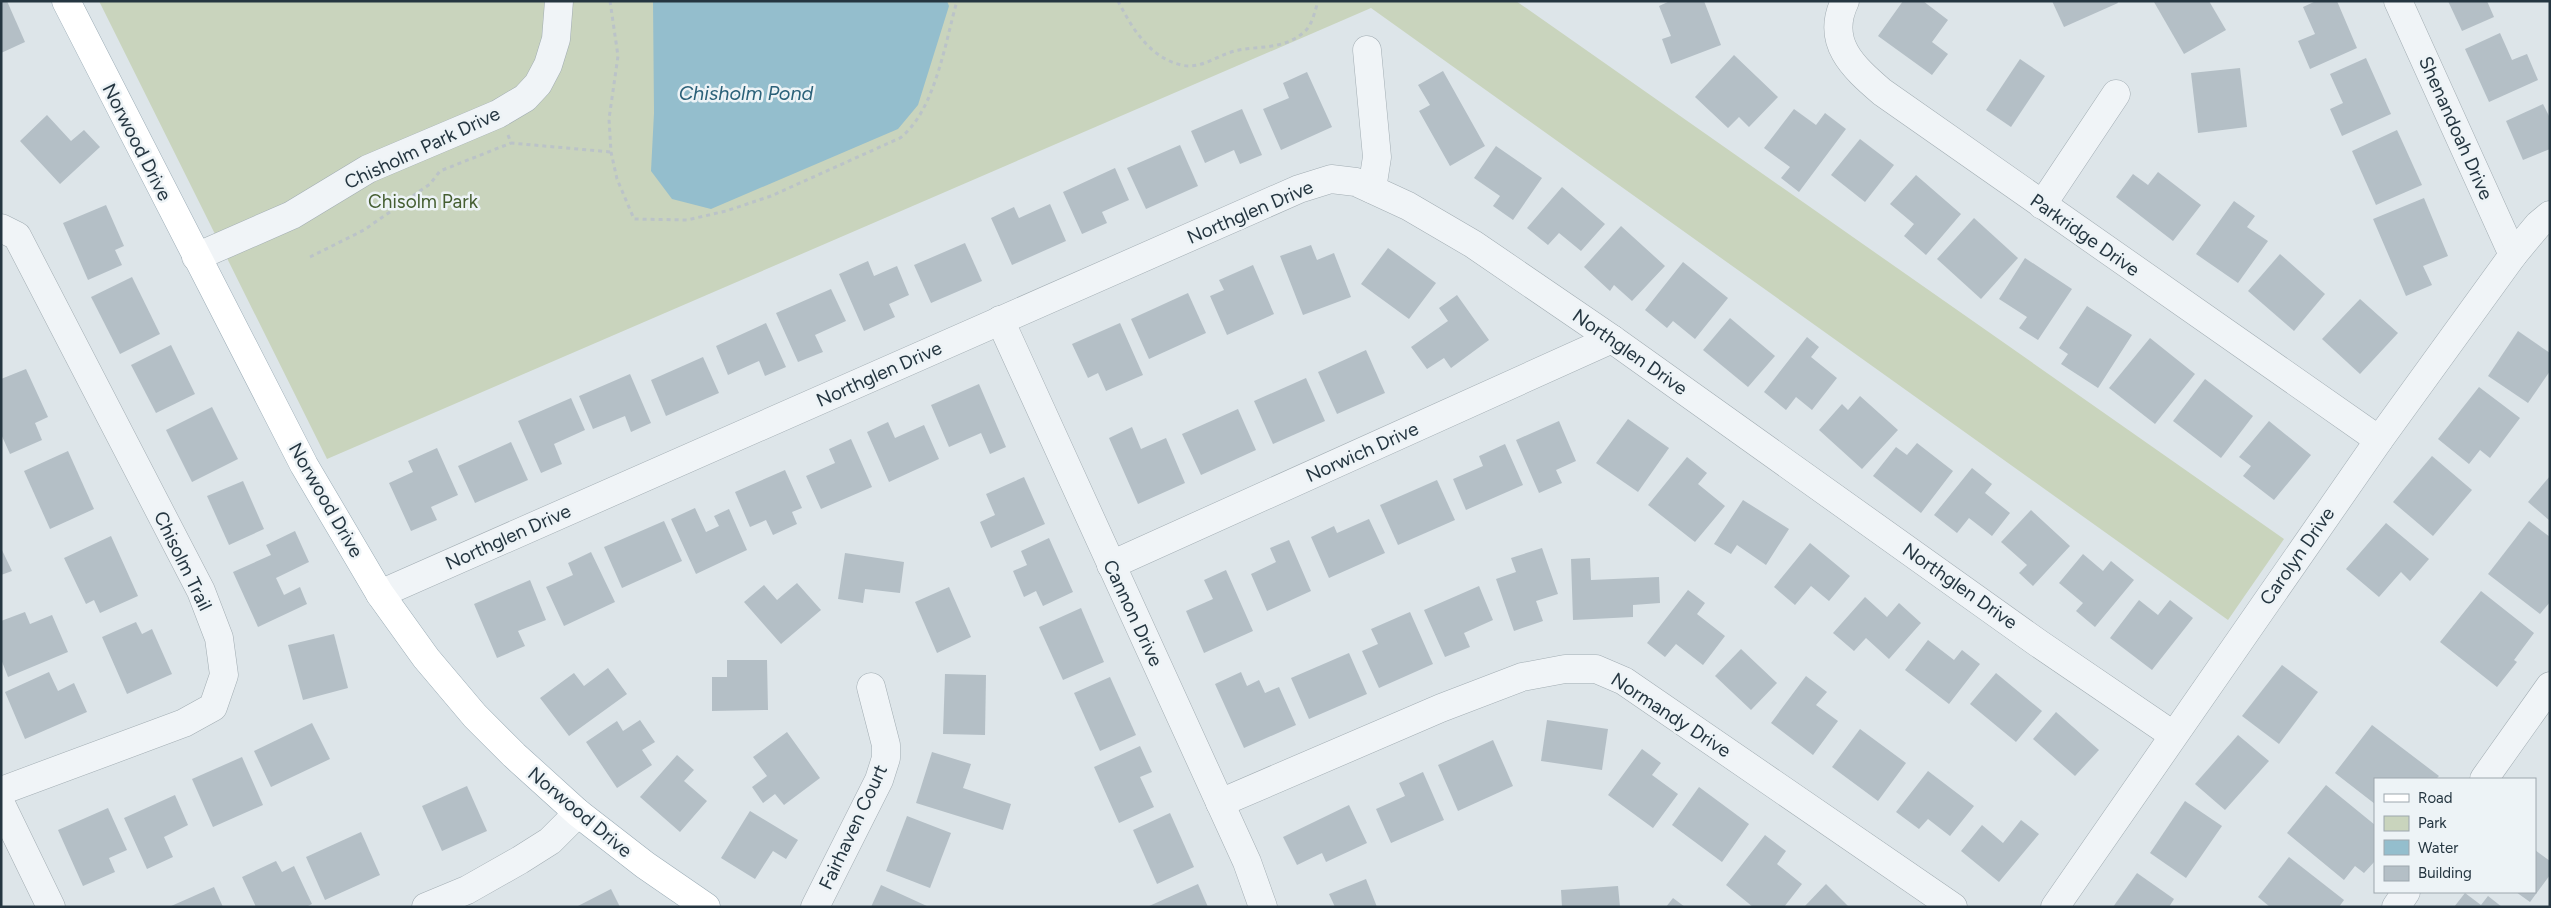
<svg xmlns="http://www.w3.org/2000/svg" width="2551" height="908" font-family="Figtree,sans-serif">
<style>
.green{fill:#c9d4bd}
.water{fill:#94becd}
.building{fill:#b4bfc6}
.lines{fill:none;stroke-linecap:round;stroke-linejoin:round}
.minor-casing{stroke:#a2adb3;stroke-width:29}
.major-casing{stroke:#9bacb6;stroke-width:29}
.path{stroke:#bbc3c8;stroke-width:3;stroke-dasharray:4 4;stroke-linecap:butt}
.minor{stroke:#f0f4f7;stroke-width:28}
.major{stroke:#fff;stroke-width:28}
.labels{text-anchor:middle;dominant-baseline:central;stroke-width:5;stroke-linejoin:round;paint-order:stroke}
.street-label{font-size:19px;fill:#253641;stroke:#edf3f6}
.park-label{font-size:19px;fill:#455e31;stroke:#edf3f6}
.water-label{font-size:20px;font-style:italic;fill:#2b6179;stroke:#edf3f6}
</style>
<rect width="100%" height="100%" fill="#dde5e9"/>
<path class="green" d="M99,1H1516L2284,539L2228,620L1371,8L327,459Z"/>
<path class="water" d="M653,1H947L949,6L918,105L898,129L711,209L672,199L651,171L654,113Z"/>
<g class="building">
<path d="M1,1H7L25,42L1,53Z"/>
<path d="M1670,1H1704L1721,45L1671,64L1662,39L1671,36L1659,6Z"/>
<path d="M1903,1H1923L1948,20L1932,42L1948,54L1932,75L1878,36Z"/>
<path d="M2052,1H2117L2118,3L2064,27Z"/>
<path d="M2209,1L2226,30L2184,54L2154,2Z"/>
<path d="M2316,1H2337L2357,48L2310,69L2298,41L2315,34L2303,7Z"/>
<path d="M2448,1H2487L2494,17L2462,31Z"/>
<path d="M2500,33L2512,60L2527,54L2538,80L2489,102L2465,49Z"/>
<path d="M1734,55L1778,97L1749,127L1739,117L1728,128L1695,97Z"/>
<path d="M2366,58L2391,114L2342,136L2330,109L2343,103L2330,74Z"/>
<path d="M2020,59L2045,76L2011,127L1986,110Z"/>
<path d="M2240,68L2247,127L2198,133L2191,73Z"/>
<path d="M1443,71L1485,146L1450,166L1419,111L1430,105L1418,85Z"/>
<path d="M1307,72L1332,127L1281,150L1263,109L1289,98L1283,83Z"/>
<path d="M2543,104L2550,118V149L2523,160L2506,121Z"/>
<path d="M1242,109L1262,155L1240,164L1234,150L1205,163L1191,131Z"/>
<path d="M1794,109L1816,125L1825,113L1846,129L1799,192L1781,178L1790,167L1764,148Z"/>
<path d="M47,115L71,141L84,130L100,147L60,184L20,141Z"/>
<path d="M2397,130L2422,185L2376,205L2352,151Z"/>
<path d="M1860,139L1894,165L1865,202L1831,175Z"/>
<path d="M1180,145L1198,186L1146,209L1127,168Z"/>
<path d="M1496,146L1542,178L1513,220L1493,206L1500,196L1474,178Z"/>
<path d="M1115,168L1129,200L1102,212L1107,223L1082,234L1063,192Z"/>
<path d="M2158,172L2201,205L2173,241L2116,197L2133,174L2148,185Z"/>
<path d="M1916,175L1961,214L1926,255L1904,236L1914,224L1890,204Z"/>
<path d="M1562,187L1605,224L1581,251L1559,233L1548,245L1527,228Z"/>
<path d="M2424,198L2448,256L2423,266L2432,285L2406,296L2373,219Z"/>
<path d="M2234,201L2255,216L2247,227L2268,241L2238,283L2196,254Z"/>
<path d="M1050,204L1066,241L1012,265L991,218L1014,207L1019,218Z"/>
<path d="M106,205L124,246L115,250L122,265L88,280L63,223Z"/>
<path d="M1974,218L2018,258L1981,299L1937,259Z"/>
<path d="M1621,226L1665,266L1632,301L1614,285L1610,291L1584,267Z"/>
<path d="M965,243L982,281L931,303L914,265Z"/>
<path d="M1311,245L1317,260L1334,253L1351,297L1303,315L1280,256Z"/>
<path d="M1388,248L1436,283L1409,319L1361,284Z"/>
<path d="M2280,254L2325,294L2294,331L2248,291Z"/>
<path d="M2025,258L2072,289L2038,340L2019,328L2027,317L1999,299Z"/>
<path d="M868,261L874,276L897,266L909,295L889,304L895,317L864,331L839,274Z"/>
<path d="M1683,262L1728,298L1695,339L1673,321L1667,328L1645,310Z"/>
<path d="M1253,265L1274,314L1227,335L1210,296L1224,290L1219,280Z"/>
<path d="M132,277L160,334L120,354L91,297Z"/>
<path d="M831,289L846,321L815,335L823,352L798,362L776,313Z"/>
<path d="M1188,293L1206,333L1149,359L1131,319Z"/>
<path d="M1457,295L1489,340L1451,368L1444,358L1427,369L1411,347L1448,321L1439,308Z"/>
<path d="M2360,299L2398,333L2360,374L2322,339Z"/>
<path d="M2087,306L2132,335L2098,388L2061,364L2068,354L2059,348Z"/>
<path d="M1730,318L1775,356L1748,387L1703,350Z"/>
<path d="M766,323L786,367L765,376L759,361L728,375L716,346Z"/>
<path d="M1120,323L1143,375L1106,391L1098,373L1088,378L1072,344Z"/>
<path d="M2518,331L2550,353V371L2528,403L2488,376Z"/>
<path d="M1807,337L1819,347L1811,357L1837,378L1812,410L1796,397L1786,410L1764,392Z"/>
<path d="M2150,338L2195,374L2155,424L2109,388Z"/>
<path d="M171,345L195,394L156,413L131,365Z"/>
<path d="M1366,350L1385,393L1337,414L1318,372Z"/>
<path d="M703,357L719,393L666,416L651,380Z"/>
<path d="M26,369L48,417L35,423L42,440L10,454L1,434V379Z"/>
<path d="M630,374L651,423L631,432L625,416L593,429L579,396Z"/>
<path d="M1306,378L1325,421L1273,444L1254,401Z"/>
<path d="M2205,379L2253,416L2221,458L2173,421Z"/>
<path d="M979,384L1006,447L990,454L981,433L949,447L931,405Z"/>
<path d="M2479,387L2520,418L2490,458L2480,450L2469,464L2438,439Z"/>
<path d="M1860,396L1898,430L1862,469L1819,430L1842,404L1848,410Z"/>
<path d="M571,398L585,430L554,444L562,464L541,473L518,421Z"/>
<path d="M212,407L238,459L192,482L166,430Z"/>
<path d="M1238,409L1256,450L1201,475L1182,434Z"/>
<path d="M1628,419L1669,448L1638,492L1596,463Z"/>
<path d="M1559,421L1576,461L1556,470L1562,483L1539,493L1516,440Z"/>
<path d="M2269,421L2311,455L2274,500L2243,476L2251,466L2239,457Z"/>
<path d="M888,422L895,438L924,425L939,459L889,482L867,432Z"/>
<path d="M1132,427L1141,449L1166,438L1185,483L1138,504L1109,438Z"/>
<path d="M851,439L872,487L821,509L806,476L835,463L829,449Z"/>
<path d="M511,442L528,480L475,503L458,466Z"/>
<path d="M1917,443L1953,471L1921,513L1873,476L1896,447L1907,455Z"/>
<path d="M1505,444L1523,485L1466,510L1453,479L1483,466L1479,456Z"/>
<path d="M437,448L458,495L431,507L437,520L411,531L389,483L413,472L408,461Z"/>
<path d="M68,451L94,509L50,529L24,471Z"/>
<path d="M2432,456L2472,490L2433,536L2393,502Z"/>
<path d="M1687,457L1707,473L1698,484L1725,506L1695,542L1648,505Z"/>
<path d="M1972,468L1992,484L1985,493L2010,513L1992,536L1969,518L1957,533L1934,515Z"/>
<path d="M785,470L802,508L792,512L797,524L773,535L766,520L750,527L735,492Z"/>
<path d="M2550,476V521L2528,502Z"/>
<path d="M1024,477L1045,524L991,548L980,522L995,515L986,494Z"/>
<path d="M1437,480L1455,520L1398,545L1380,505Z"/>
<path d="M243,481L264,529L229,545L207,496Z"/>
<path d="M1743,500L1789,529L1766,565L1737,545L1731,554L1714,544Z"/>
<path d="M695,508L706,532L719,526L714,516L729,509L747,550L696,574L671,519Z"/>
<path d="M2031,510L2070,546L2033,586L2019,573L2027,565L2001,542Z"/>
<path d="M1369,519L1385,553L1329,578L1311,537L1334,526L1337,533Z"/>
<path d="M664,521L682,561L622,588L604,547Z"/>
<path d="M2529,521L2550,537V602L2540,614L2488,574Z"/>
<path d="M2386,523L2429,559L2410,581L2401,572L2379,597L2346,569Z"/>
<path d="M295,531L309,562L276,578L284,595L300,587L307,604L258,627L233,572L271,555L266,545Z"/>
<path d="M111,536L138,596L100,613L94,600L86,604L64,558Z"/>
<path d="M1049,538L1073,592L1043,606L1036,591L1024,597L1013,571L1027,565L1021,551Z"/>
<path d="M1289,540L1311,591L1267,611L1251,574L1276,562L1270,548Z"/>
<path d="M1810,543L1850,576L1829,601L1811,586L1795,605L1774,587Z"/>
<path d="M1,548L12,571L1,575Z"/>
<path d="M1542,548L1558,594L1536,601L1543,621L1514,631L1496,579L1516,572L1511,558Z"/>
<path d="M591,552L615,602L564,626L546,587L573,575L568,563Z"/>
<path d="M845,553L904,562L900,593L865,589L863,603L838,599Z"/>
<path d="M2083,554L2103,571L2111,561L2134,580L2095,627L2076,611L2083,603L2059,583Z"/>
<path d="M1590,558L1591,580L1659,577L1660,603L1633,605V617L1573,620L1571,559Z"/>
<path d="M1226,570L1253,631L1204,653L1186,611L1213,599L1204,580Z"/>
<path d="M530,580L546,620L518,631L525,646L497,658L474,604Z"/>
<path d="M797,583L821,610L781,644L744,602L764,585L777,600Z"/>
<path d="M1479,586L1493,620L1464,633L1470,647L1445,657L1424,610Z"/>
<path d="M949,587L971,637L937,653L915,602Z"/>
<path d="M1688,590L1705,603L1697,614L1725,636L1703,665L1676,644L1665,657L1647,643Z"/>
<path d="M2481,591L2534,633L2514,660L2517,662L2497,687L2440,642Z"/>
<path d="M1865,597L1887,617L1899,603L1921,623L1889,659L1866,638L1854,651L1833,633Z"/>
<path d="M2139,600L2158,615L2170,600L2193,618L2152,670L2110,638Z"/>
<path d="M1081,608L1104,662L1063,680L1039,627Z"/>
<path d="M25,612L30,624L52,615L68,652L8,677L1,659V621Z"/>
<path d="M1410,612L1433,664L1379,688L1362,651L1378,644L1371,629Z"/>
<path d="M136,622L142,634L152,629L172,674L127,694L102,637Z"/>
<path d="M334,634L348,688L303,700L288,645Z"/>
<path d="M1928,640L1954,660L1962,650L1980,664L1949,704L1905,670Z"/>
<path d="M1741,649L1777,683L1751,710L1715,676Z"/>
<path d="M1349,653L1367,694L1309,719L1291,678Z"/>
<path d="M727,660H767L768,710L712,711V677H727Z"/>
<path d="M2282,665L2318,692L2279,744L2242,716Z"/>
<path d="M608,668L627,694L569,736L540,698L574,673L584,686Z"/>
<path d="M49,672L58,691L74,683L87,712L25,739L5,692Z"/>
<path d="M1241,672L1247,686L1259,680L1265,693L1279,687L1296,725L1244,748L1215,684Z"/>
<path d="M1996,673L2042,711L2016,742L1970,704Z"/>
<path d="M945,674L986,675L985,735L943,734Z"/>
<path d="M1806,676L1827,692L1816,705L1838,721L1813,755L1771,723Z"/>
<path d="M1110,677L1136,735L1100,751L1074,693Z"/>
<path d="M2056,712L2099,750L2075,776L2033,739Z"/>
<path d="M640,720L655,742L642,750L652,765L617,788L586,742L617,721L623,731Z"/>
<path d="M1547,720L1608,729L1602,770L1541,761Z"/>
<path d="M312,723L330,759L271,787L254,751Z"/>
<path d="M2372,725L2439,776L2436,779H2375V804L2335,773Z"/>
<path d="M1860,729L1906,763L1878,801L1832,767Z"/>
<path d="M787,732L820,778L784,805L775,794L763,803L752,787L767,776L753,757Z"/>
<path d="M2238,735L2269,761L2225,810L2195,784Z"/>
<path d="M1493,740L1513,786L1458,811L1438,765Z"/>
<path d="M1140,746L1152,772L1140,777L1154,807L1119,823L1094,767Z"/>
<path d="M1642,749L1661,763L1652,775L1678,794L1653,828L1608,795Z"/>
<path d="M932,752L971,764L963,788L1011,804L1003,830L916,803Z"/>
<path d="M677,755L694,770L684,781L707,801L680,832L640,797Z"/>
<path d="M242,757L263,805L213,827L192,779Z"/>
<path d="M1928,771L1974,806L1950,836L1928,819L1919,829L1896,812Z"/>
<path d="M1423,772L1444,820L1391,843L1376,809L1405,796L1399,783Z"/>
<path d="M2326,785L2375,825V861L2364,873L2355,866L2344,880L2287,833Z"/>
<path d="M467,786L487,831L442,851L422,806Z"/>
<path d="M1699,787L1749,824L1722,862L1672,825Z"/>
<path d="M175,795L188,825L164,837L173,857L147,869L124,818Z"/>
<path d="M2185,801L2222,826L2186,878L2150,853Z"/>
<path d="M1349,805L1367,843L1326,862L1322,853L1297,865L1283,837Z"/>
<path d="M108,808L127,850L109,858L115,872L83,886L58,830Z"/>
<path d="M750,811L798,840L786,859L773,851L755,879L721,858Z"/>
<path d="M1170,813L1194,867L1157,884L1133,830Z"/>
<path d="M907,816L951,833L930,888L886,871Z"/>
<path d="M2021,820L2039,834L1999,882L1961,851L1982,825L2003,843Z"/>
<path d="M361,832L380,875L325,900L306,857Z"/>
<path d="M1765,835L1786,851L1777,864L1802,884L1784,907H1753L1726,885Z"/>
<path d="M2535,850L2550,861V875L2530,902L2516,892H2535Z"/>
<path d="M2289,857L2344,900L2339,907H2270L2258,897Z"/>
<path d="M276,861L282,872L294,866L312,904L306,907H256L242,877Z"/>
<path d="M2137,873L2174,899L2169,907H2113Z"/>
<path d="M1366,879L1377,907H1335L1329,894Z"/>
<path d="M1198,884L1208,907H1147Z"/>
<path d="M1826,884L1849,907H1804Z"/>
<path d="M881,885L929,907H871Z"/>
<path d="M1618,886L1620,907H1562L1561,890Z"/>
<path d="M214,887L223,907H169Z"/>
<path d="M611,889L620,907H576Z"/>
<path d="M2465,893L2481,905L2488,896L2502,907H2454Z"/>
<path d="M1673,898L1685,907H1666Z"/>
</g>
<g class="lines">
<defs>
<g id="minor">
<path d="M1845,1C1825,42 1853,67 1882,92L2379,440"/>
<path d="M2398,1L2513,255"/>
<path d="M1367,50L1377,157L1372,189"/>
<path d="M2042,205L2116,94"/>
<path d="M1,228L17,236L201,591L219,638L224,675L213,707L184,723L1,791"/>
<path d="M196,257L292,215L368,169L498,114L525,98L538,84L548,65L556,39L559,1"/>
<path d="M1000,320L1247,862L1263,907"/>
<path d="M1111,565L1612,339"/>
<path d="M380,594L1299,189L1331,179L1356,182L1408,206L1473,244L1612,339L2038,643L2173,735"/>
<path d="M2484,779L2550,686"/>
<path d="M1220,803L1441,708L1522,677L1565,669H1596L1624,681L1953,907"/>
<path d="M1,804L51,907"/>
<path d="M426,907L467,890L520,860L550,841L578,813"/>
<path d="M815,907L879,780L886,758V745L871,687"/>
<path d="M2055,907L2379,440L2513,255L2538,225L2550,215"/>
<path d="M2396,907L2406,892"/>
</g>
<path id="major" d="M66,1L304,465L380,594L426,658L475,716L514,755L578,813L645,865L706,907"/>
</defs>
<use href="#minor" class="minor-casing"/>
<use href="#major" class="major-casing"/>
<g class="path">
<path d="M610,1L618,56L609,119L611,152L617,179L634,219L687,220L726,211L771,196L900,138C935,111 945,43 957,1"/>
<path d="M1118,1C1132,28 1149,57 1181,65C1202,70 1218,54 1239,50C1261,46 1285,49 1304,32C1312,26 1315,11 1318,1"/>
<path d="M508,135L511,143L611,152"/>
<path d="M310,257L364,230L430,184L440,171L511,143"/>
</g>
<use href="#minor" class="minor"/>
<use href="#major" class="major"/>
</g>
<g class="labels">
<g class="street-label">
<text transform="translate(2456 128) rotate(66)">Shenandoah Drive</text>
<text transform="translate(137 142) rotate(63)">Norwood Drive</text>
<text transform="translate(422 148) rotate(-25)">Chisholm Park Drive</text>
<text transform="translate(1250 212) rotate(-23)">Northglen Drive</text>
<text transform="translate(2085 235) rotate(35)">Parkridge Drive</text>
<text transform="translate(1630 352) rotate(35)">Northglen Drive</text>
<text transform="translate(879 374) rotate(-24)">Northglen Drive</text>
<text transform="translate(1362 452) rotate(-24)">Norwich Drive</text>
<text transform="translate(326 500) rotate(60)">Norwood Drive</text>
<text transform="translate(508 537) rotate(-24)">Northglen Drive</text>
<text transform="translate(2297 556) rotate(-55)">Carolyn Drive</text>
<text transform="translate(183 561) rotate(64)">Chisolm Trail</text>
<text transform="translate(1960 586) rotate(35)">Northglen Drive</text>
<text transform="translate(1133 613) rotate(65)">Cannon Drive</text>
<text transform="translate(1671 715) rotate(33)">Normandy Drive</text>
<text transform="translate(580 812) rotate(40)">Norwood Drive</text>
<text transform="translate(853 827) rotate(-65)">Fairhaven Court</text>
</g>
<g class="park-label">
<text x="423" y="201">Chisolm Park</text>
</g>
<g class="water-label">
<text x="746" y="93">Chisholm Pond</text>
</g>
</g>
<rect width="2551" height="908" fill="none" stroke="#253641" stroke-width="5"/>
<rect x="2374" y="778" width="162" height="115" fill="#edf3f6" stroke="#9da7ae"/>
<rect x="2384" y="794" width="25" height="8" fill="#ffffff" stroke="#9da7ae"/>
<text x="2418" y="803" font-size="15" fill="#253641">Road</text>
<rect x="2384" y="816" width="25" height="15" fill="#c9d4bd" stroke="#9da7ae"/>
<text x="2418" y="828" font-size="15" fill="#253641">Park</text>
<rect x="2384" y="840" width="25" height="15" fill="#94becd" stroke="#9da7ae"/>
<text x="2418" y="853" font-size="15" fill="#253641">Water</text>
<rect x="2384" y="866" width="25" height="15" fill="#b4bfc6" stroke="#9da7ae"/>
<text x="2418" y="878" font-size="15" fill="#253641">Building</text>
</svg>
